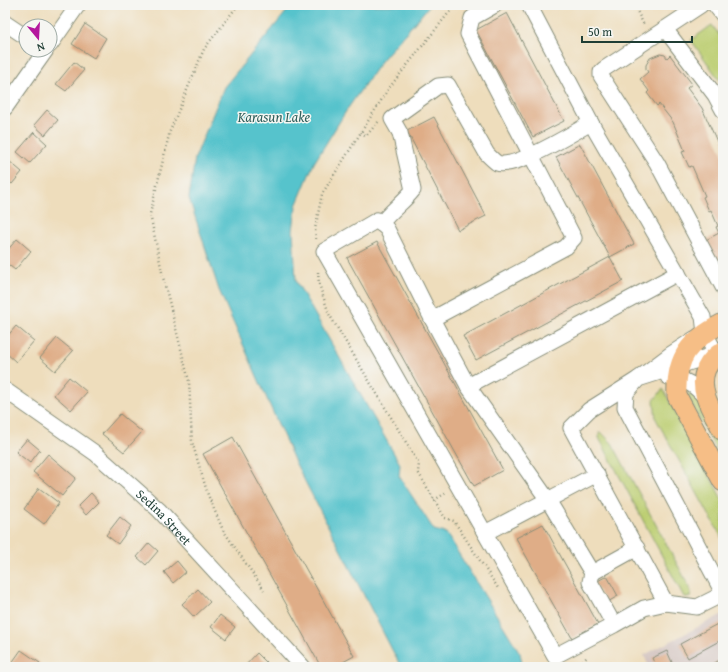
<svg xmlns="http://www.w3.org/2000/svg" width="728" height="672" font-family="'Gentium Book Plus',serif">
<style>
.industrial{fill:#d0c0bc}
.green{fill:#bcce71;stroke:#6e8652}
.water{fill:#56c3cc;stroke:#3a8080}
.building{fill:#dfad87}
.lines{fill:none;stroke-linecap:round;stroke-linejoin:round}
.minor-casing{stroke:#868d78;stroke-width:17}
.major-casing{stroke:#868d78;stroke-width:21}
.path{stroke:#868d78;stroke-width:2.5;stroke-dasharray:1 3;stroke-linecap:butt}
.minor{stroke:#fff;stroke-width:15}
.major{stroke:#f6be86;stroke-width:19}
.labels{text-anchor:middle;dominant-baseline:central;stroke-width:3;stroke-linejoin:round;paint-order:stroke}
.street-label{font-size:13px;fill:#1f3d34;stroke:#f6f6f2}
.water-label{font-size:14px;font-style:italic;fill:#2d5e5a;stroke:#f6f6f2}
</style>
<rect width="100%" height="100%" fill="#f6f6f2"/>
<filter id="ink" filterUnits="userSpaceOnUse"><feTurbulence type="fractalNoise" baseFrequency=".025" numOctaves="2"/><feDisplacementMap in="SourceGraphic" scale="8" xChannelSelector="R" yChannelSelector="G"/><feConvolveMatrix kernelMatrix="1 2 1 2 8 2 1 2 1" color-interpolation-filters="sRGB"/></filter>
<filter id="wash" filterUnits="userSpaceOnUse"><feTurbulence type="fractalNoise" baseFrequency=".012" numOctaves="4" result="noise"/><feDisplacementMap in="SourceGraphic" scale="16" xChannelSelector="R" yChannelSelector="G"/><feGaussianBlur stdDeviation="0.9" result="paint"/><feColorMatrix in="noise" values="0 0 0 0 0 0 0 0 0 0 0 0 0 0 0 0 0 1.4 0 .05"/><feComposite in="paint" operator="in"/></filter>
<g filter="url(#wash)">
<rect width="100%" height="100%" fill="#eeddbc"/>
<path class="industrial" d="M723,614V667H649L644,655Z"/>
<g class="green">
<path d="M712,25L723,40V79L720,81L691,40Z"/>
<path d="M663,389L723,501V540L656,419L654,400Z"/>
<path d="M692,391L697,394L723,445V463L690,401L688,394Z"/>
<path d="M600,431L612,443L690,588L691,597H684L599,438Z"/>
</g>
<path class="water" d="M292,5H430L382,60L348,108L314,163L296,206L293,231L296,281L400,464L399,476L434,530L446,533L520,653L523,667H401L294,460L219,290L189,198L195,158L224,87Z"/>
<g id="blocks">
<g class="building">
<path d="M507,13L564,121L533,137L476,30Z"/>
<path d="M85,24L106,38L94,58L72,44Z"/>
<path d="M660,54L665,55L667,58L670,55L692,84L687,88L702,108L723,155V261L718,264L706,240L719,233L716,227L718,226L711,210L709,211L703,197L705,196L692,166L689,167L682,152L685,151L673,122L659,104L657,106L647,93L649,91L640,79L648,72L646,69V65L650,58Z"/>
<path d="M74,62L84,70L66,91L56,84Z"/>
<path d="M47,110L58,120L45,135L34,125Z"/>
<path d="M434,117L486,216L458,230L407,131Z"/>
<path d="M34,132L47,144L30,163L17,152Z"/>
<path d="M580,144L634,244L610,257L556,157Z"/>
<path d="M9,161L22,172L12,184L5,178V166Z"/>
<path d="M17,239L31,251L15,270L5,262V253Z"/>
<path d="M377,242L503,470L474,486L347,258Z"/>
<path d="M610,257L623,281L476,360L463,336Z"/>
<path d="M16,326L34,341L16,362L5,352V339Z"/>
<path d="M57,338L73,351L55,371L40,358Z"/>
<path d="M69,377L87,392L71,410L54,395Z"/>
<path d="M120,414L142,432L124,452L102,434Z"/>
<path d="M233,437L354,656L334,667H321L203,454Z"/>
<path d="M27,439L40,450L30,463L16,452Z"/>
<path d="M48,454L76,478L62,496L33,472Z"/>
<path d="M39,488L59,503L44,524L24,509Z"/>
<path d="M91,493L99,502L86,515L78,506Z"/>
<path d="M120,517L131,526L118,544L106,535Z"/>
<path d="M543,524L598,624L572,638L516,538Z"/>
<path d="M149,543L158,551L146,565L137,557Z"/>
<path d="M177,561L186,572L173,583L164,572Z"/>
<path d="M607,576L618,596L606,603L594,583Z"/>
<path d="M198,589L210,602L194,617L182,604Z"/>
<path d="M220,615L235,627L226,639L211,627Z"/>
<path d="M723,621V639L688,658L680,644Z"/>
<path d="M21,650L40,663L38,667H9Z"/>
<path d="M667,651L674,667H656L652,658Z"/>
<path d="M257,653L269,665L267,667H244Z"/>
<path d="M723,658V667H708Z"/>
</g>
</g>
</g>
<g filter="url(#ink)">
<use href="#blocks" fill-opacity="0" stroke="#868d78" stroke-width="1"/>
<g class="lines">
<defs>
<g id="minor">
<path d="M529,5L591,123L703,317L705,333L716,354L638,379L626,393L625,407L723,593"/>
<path d="M701,5L604,69L601,72V76L657,163L723,287"/>
<path d="M715,5L723,15"/>
<path d="M5,23L26,37"/>
<path d="M665,29L715,95L723,110"/>
<path d="M50,45L78,5"/>
<path d="M5,108L46,50"/>
<path d="M381,224C390,211 403,203 413,190L400,133L392,119L438,86L448,85L487,154C490,157 494,161 497,163C515,170 574,132 591,123"/>
<path d="M432,319L566,247L574,238L468,34L472,18L495,5"/>
<path d="M668,377C687,379 694,385 706,398"/>
<path d="M468,386L678,273"/>
<path id="s1" d="M5,390L95,453L159,510L303,667"/>
<path d="M485,533L597,474"/>
<path d="M592,573L637,548"/>
<path d="M666,603L571,428L589,410L638,379L671,354L694,339"/>
<path d="M614,625L555,656L324,251L377,220L387,229L432,319L468,386L548,500L592,573L590,582L614,625L644,608L666,603L697,607L723,594"/>
</g>
<g id="major">
<path d="M723,323C690,340 675,357 677,396L723,482"/>
<path d="M723,351C715,355 710,361 706,369C697,391 713,412 723,431"/>
</g>
</defs>
<use href="#minor" class="minor-casing"/>
<use href="#major" class="major-casing"/>
<g class="path">
<path d="M238,5L204,49L170,131L150,214L163,277L189,381L192,442L208,495L223,530L264,590"/>
<path d="M634,5L644,25"/>
<path d="M361,132L366,136L379,121"/>
<path d="M316,239L315,229L322,194L389,88L455,5"/>
<path d="M318,272L319,284L329,314L419,464L418,472L445,518L454,521L498,588"/>
<path d="M434,500L446,493"/>
<path d="M577,667L588,656"/>
</g>
<use href="#minor" class="minor"/>
<use href="#major" class="major"/>
</g>
</g>
<g class="labels">
<g class="street-label">
<text stroke="none"><textPath href="#s1" startOffset="204">Sedina Street</textPath></text>
</g>
<g class="water-label">
<text x="274" y="117">Karasun Lake</text>
</g>
</g>
<rect width="728" height="672" fill="none" stroke="#f6f6f2" stroke-width="20"/>
<g transform="translate(38 38) rotate(162)"><circle r="19" fill="#f6f6f2" stroke="#a0aca6"/>
<path d="M0-3L7 15L0 10L-7 15Z" fill="#b5179e"/>
<text y="-6" font-size="11" font-weight="bold" text-anchor="middle" fill="#1f3d34">N</text>
</g>
<path d="M582 36v6h110v-6" fill="none" stroke="#1f3d34" stroke-width="2"/>
<text x="588" y="36" font-size="12" fill="#1f3d34" stroke="#f6f6f2" stroke-width="3" paint-order="stroke">50 m</text>
</svg>
